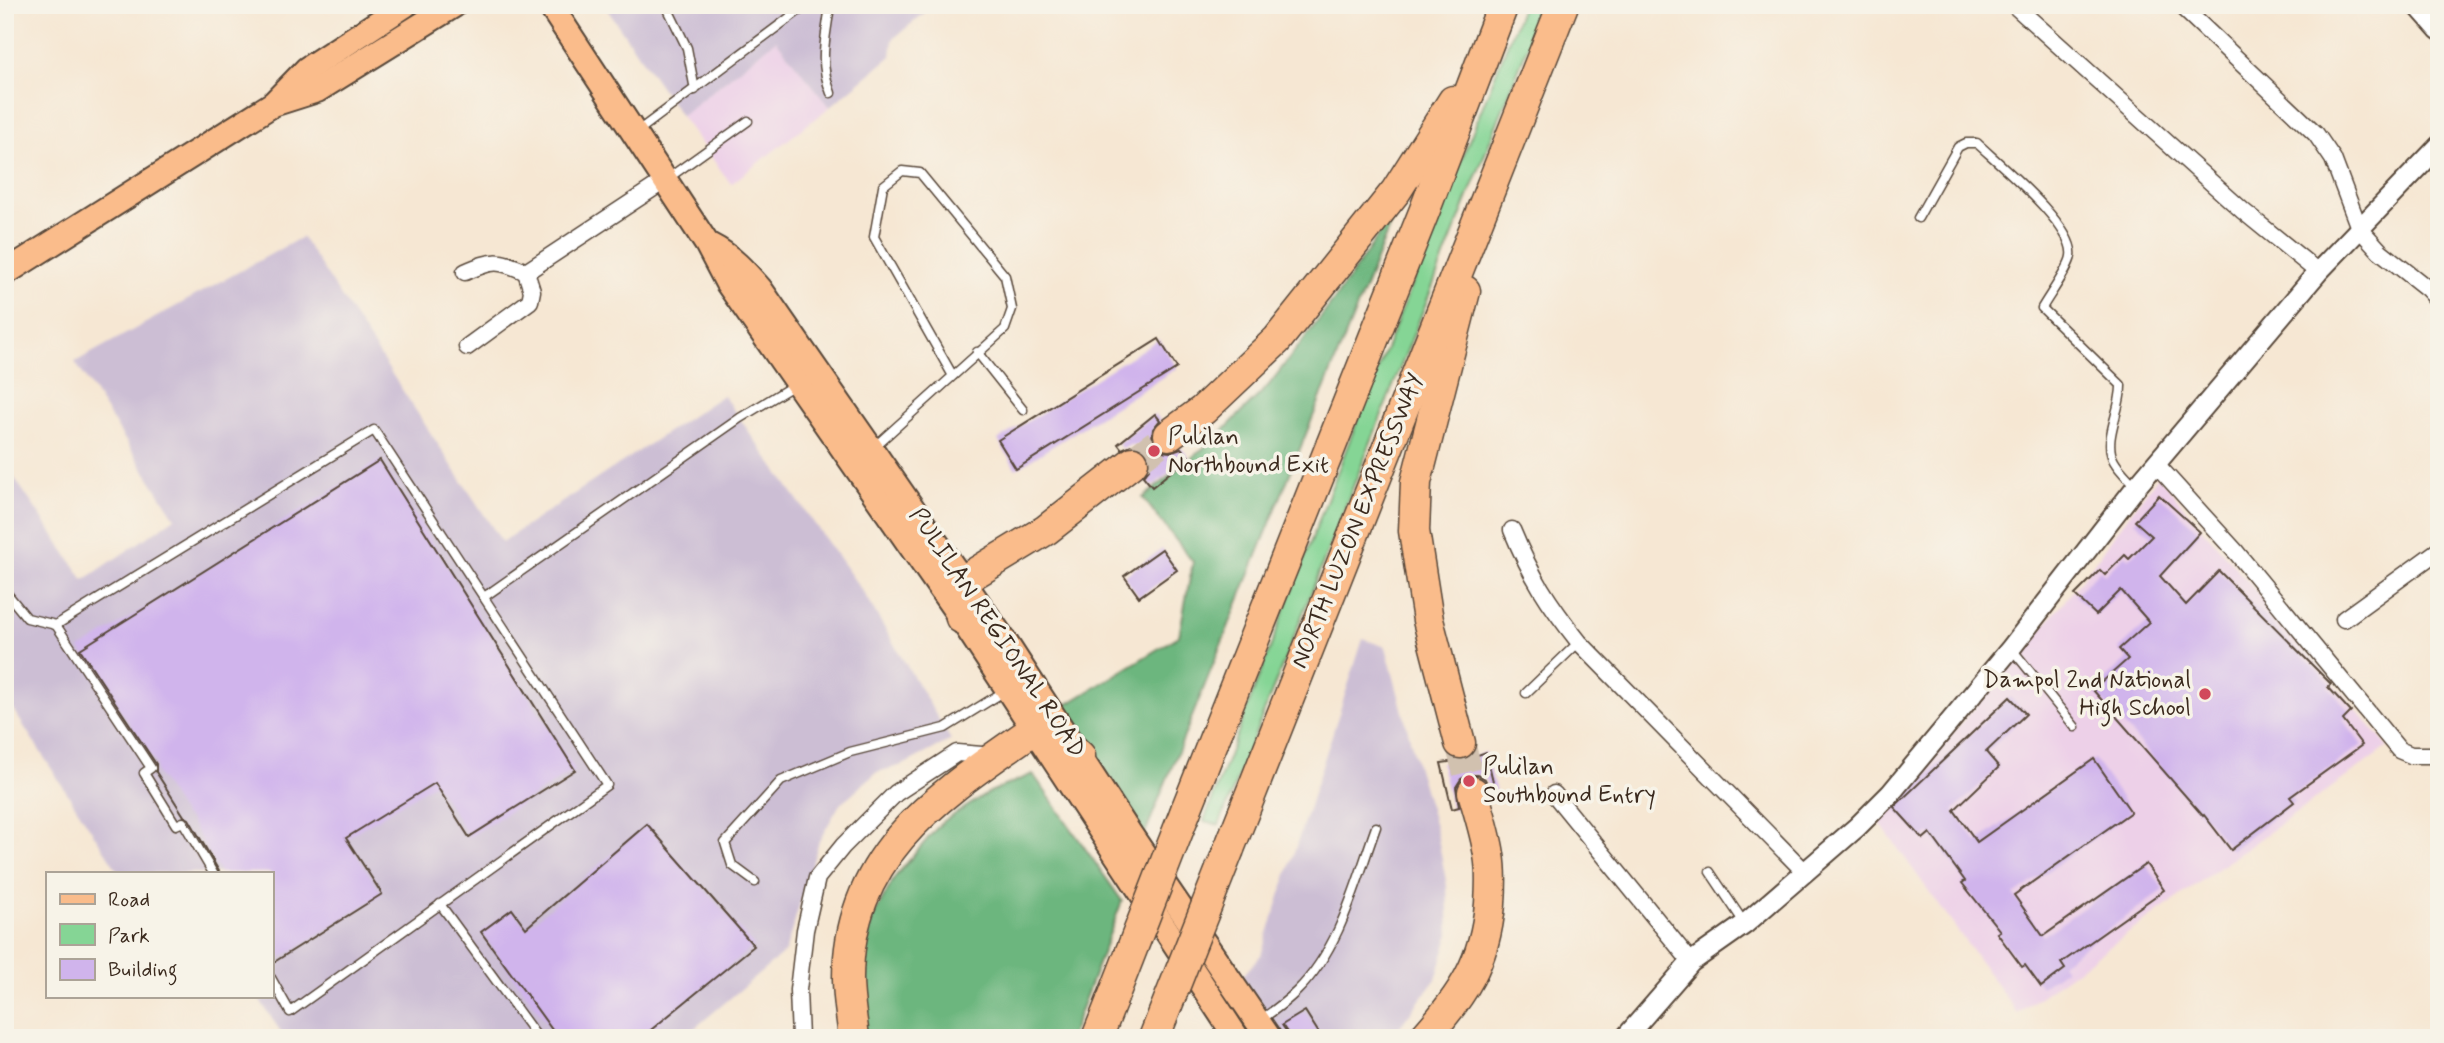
<svg xmlns="http://www.w3.org/2000/svg" width="2444" height="1043" font-family="Mynerve,sans-serif">
<style>
.built{fill:#edd0e8}
.industrial{fill:#ccbed4}
.green{fill:#85d595;stroke:#60805a;stroke-width:2}
.forest{fill:#6cb67e;stroke:#54704e;stroke-width:2}
.building{fill:#d0b4ec}
.lines{fill:none;stroke-linecap:round;stroke-linejoin:round}
.motorway-tunnel{stroke:#d1c1af;stroke-width:30;stroke-dasharray:30 15;stroke-linecap:butt}
.service-casing{stroke:#574639;stroke-width:11}
.minor-casing{stroke:#574639;stroke-width:19}
.tertiary-casing{stroke:#574639;stroke-width:23}
.primary-casing{stroke:#574639;stroke-width:28}
.motorway-casing{stroke:#574639;stroke-width:33}
.service{stroke:#fff;stroke-width:8}
.minor{stroke:#fff;stroke-width:16}
.tertiary{stroke:#fff;stroke-width:19}
.primary{stroke:#fabc8b;stroke-width:24}
.motorway{stroke:#fabc8b;stroke-width:30}
.motorway-bridge-casing{stroke:#574639;stroke-width:33;stroke-linecap:butt}
.motorway-bridge{stroke:#fabc8b;stroke-width:30}
.poi-dot{fill:#d1495b;stroke:#f7f3e8;stroke-width:2.5}
.labels{text-anchor:middle;dominant-baseline:central;stroke-width:7;stroke-linejoin:round;paint-order:stroke}
.poi-label{font-size:24px;fill:#3b2a1e;stroke:#f7f3e8;text-anchor:start}
.street-label{font-size:24px;fill:#3b2a1e;stroke:#f7f3e8}
</style>
<rect width="100%" height="100%" fill="#f7f3e8"/>
<filter id="ink" filterUnits="userSpaceOnUse"><feTurbulence type="fractalNoise" baseFrequency=".0143" numOctaves="2"/><feDisplacementMap in="SourceGraphic" scale="14" xChannelSelector="R" yChannelSelector="G"/><feConvolveMatrix kernelMatrix="1 2 1 2 8 2 1 2 1" color-interpolation-filters="sRGB"/></filter>
<filter id="wash" filterUnits="userSpaceOnUse"><feTurbulence type="fractalNoise" baseFrequency=".00686" numOctaves="4" result="noise"/><feDisplacementMap in="SourceGraphic" scale="28" xChannelSelector="R" yChannelSelector="G"/><feGaussianBlur stdDeviation="1.57" result="paint"/><feColorMatrix in="noise" values="0 0 0 0 0 0 0 0 0 0 0 0 0 0 0 0 0 1.4 0 .05"/><feComposite in="paint" operator="in"/></filter>
<g filter="url(#wash)">
<rect width="100%" height="100%" fill="#f6e7d3"/>
<g class="built">
<path d="M776,40L830,107L731,184L681,116Z"/>
<path d="M2158,476L2388,747L2017,1013L1876,818L1997,683L2076,587Z"/>
</g>
<g class="industrial">
<path d="M604,5H934L893,39L891,56L830,107L776,40L681,116Z"/>
<path d="M302,237L502,542L723,395L863,592L951,740L903,765L877,772L840,804L819,841L785,952L683,1038H285L257,996H271V873H119L5,697V464L84,580L175,518L75,362Z"/>
<path d="M1363,639L1386,647L1417,765L1437,833L1447,886L1449,936L1436,979L1391,1038H1280L1239,980L1261,955Z"/>
</g>
<path class="green" d="M1523,5H1544L1219,825L1204,821L1347,447Z"/>
<g class="forest">
<path d="M1397,208L1142,841L1055,712L1179,636L1193,562L1143,498L1218,436L1268,386L1334,300Z"/>
<path d="M1033,774L1122,901L1070,1038H863L860,978L872,919L895,877L941,823L990,792Z"/>
</g>
<g id="blocks">
<g class="building">
<path d="M1159,339L1177,368L1016,469L998,440Z"/>
<path d="M1155,414L1160,420L1153,429L1152,438L1155,446L1161,451L1170,452L1181,448L1189,457L1152,487L1143,476L1149,469L1150,460L1146,451L1140,446L1131,445L1122,449L1118,444Z"/>
<path d="M380,460L575,770L469,837L435,783L346,838L382,894L271,964V873H220L189,819L184,816L156,772V764L80,649Z"/>
<path d="M2159,495L2200,532L2160,576L2186,605L2219,571L2331,684L2328,687L2351,712L2343,720L2362,745L2290,797L2294,802L2231,850L2204,815L2203,816L2093,690L2128,659L2119,649L2149,622L2121,590L2096,615L2075,595L2100,570L2105,575L2125,555L2129,559L2152,536L2135,521Z"/>
<path d="M1162,549L1177,570L1139,597L1124,576Z"/>
<path d="M2010,697L2026,714L1986,752L1999,767L1954,810L1977,842L2094,759L2131,812L2014,895L2043,936L2146,864L2164,890L2061,963L2065,969L2041,987L2025,965L2022,967L1997,933L2000,931L1962,883L1965,881L1930,833L1923,839L1894,807Z"/>
<path d="M1486,752L1497,798L1493,799L1485,779L1478,775H1469L1461,779L1456,787L1459,807L1452,809L1441,763L1464,760Z"/>
<path d="M647,824L754,946L641,1038H558L481,932L512,909L526,928Z"/>
<path d="M1305,1011L1322,1038H1291L1282,1025Z"/>
</g>
</g>
</g>
<g filter="url(#ink)">
<use href="#blocks" fill-opacity="0" stroke="#574639" stroke-width="2"/>
<g class="lines">
<g class="motorway-tunnel">
<path d="M1133,462L1169,435"/>
<path d="M1460,743L1473,792"/>
</g>
<defs>
<g id="service">
<path d="M830,5C826,39 818,60 831,93"/>
<path d="M667,7L687,48L695,90"/>
<path d="M638,131L797,12L810,5"/>
<path d="M667,179L748,121"/>
<path d="M1918,218L1958,147L1966,143H1977C1998,163 2076,227 2071,256C2070,267 2048,297 2042,308L2121,385C2122,409 2102,439 2114,461C2119,470 2129,479 2136,487"/>
<path d="M977,352L1023,410"/>
<path d="M873,448L1005,329L1012,309L1005,276L920,173L902,171L883,186L874,237L953,376"/>
<path d="M5,591L27,618L56,625L374,430L607,785L290,1012L271,978"/>
<path d="M484,597L740,418L796,384"/>
<path d="M56,625L151,768L144,773L176,825L183,822L213,873"/>
<path d="M2011,648L2075,727"/>
<path d="M1526,693L1579,642"/>
<path d="M1710,872L1745,924"/>
<path d="M755,882L732,865L725,843L781,781L850,752L945,728L1005,691"/>
<path d="M440,904L538,1038"/>
<path d="M1259,1021C1272,1012 1286,1002 1297,991C1340,949 1356,882 1376,827"/>
</g>
<g id="minor">
<path d="M2014,5L2243,211L2318,272"/>
<path d="M2180,5L2316,134L2333,159L2359,228L2380,251L2428,289L2439,301"/>
<path d="M465,272C493,260 498,259 526,272L664,181"/>
<path d="M467,347L530,301L532,291L526,272"/>
<path d="M2156,464L2236,552L2399,750L2411,755H2439"/>
<path d="M1512,530C1531,576 1548,603 1579,642L1804,871"/>
<path d="M2344,619L2439,550"/>
<path d="M1554,794L1691,962"/>
<path d="M800,1038L798,990L805,930L817,878L843,846L896,793L957,753L994,756"/>
</g>
<g id="tertiary">
<path d="M2417,5L2439,30"/>
<path d="M1625,1038L1691,962L1745,924L1857,827L1890,794L2011,648L2136,487L2318,272L2439,146"/>
</g>
<g id="primary">
<path d="M550,5L707,244L727,282L961,618L1237,1038"/>
<path d="M276,101L307,69L405,5"/>
<path d="M711,246C731,256 745,272 760,289L1005,642L1131,836L1269,1038"/>
<path d="M5,273L273,104L317,90L454,5"/>
</g>
<g id="motorway">
<path d="M1169,435L1203,410L1277,340L1396,191L1453,101"/>
<path d="M961,618L959,601L962,581L1046,530L1133,462"/>
<path d="M1460,743L1428,620L1414,531L1416,482L1465,291"/>
<path d="M1186,810L1424,212L1503,5"/>
<path d="M1229,849L1563,5"/>
<path d="M854,1038C852,1019 848,999 848,979C848,852 940,795 1033,730C1050,724 1068,745 1080,756"/>
<path d="M1097,1038L1112,1000"/>
<path d="M1424,1038C1462,996 1485,962 1490,904C1491,889 1492,871 1489,855C1486,834 1479,813 1473,792"/>
</g>
</defs>
<use href="#service" class="service-casing"/>
<use href="#minor" class="minor-casing"/>
<use href="#tertiary" class="tertiary-casing"/>
<use href="#primary" class="primary-casing"/>
<use href="#motorway" class="motorway-casing"/>
<use href="#service" class="service"/>
<use href="#minor" class="minor"/>
<use href="#tertiary" class="tertiary"/>
<use href="#primary" class="primary"/>
<use href="#motorway" class="motorway"/>
<defs>
<g id="motorway-bridge">
<path d="M1112,1000L1186,810"/>
<path d="M1154,1038L1229,849"/>
</g>
</defs>
<use href="#motorway-bridge" class="motorway-bridge-casing"/>
<use href="#motorway-bridge" class="motorway-bridge"/>
</g>
</g>
<g class="poi-dot">
<circle cx="1154" cy="451" r="7"/>
<circle cx="2205" cy="694" r="7"/>
<circle cx="1469" cy="781" r="7"/>
</g>
<g class="labels">
<g class="poi-label">
<text x="1168" y="437">Pulilan<tspan x="1168" dy="28">Northbound Exit</tspan></text>
<text x="2191" y="680" text-anchor="end">Dampol 2nd National<tspan x="2191" dy="28">High School</tspan></text>
<text x="1483" y="767">Pulilan<tspan x="1483" dy="28">Southbound Entry</tspan></text>
</g>
<g class="street-label">
<text transform="translate(1358 521) rotate(-68)">NORTH LUZON EXPRESSWAY</text>
<text transform="translate(997 633) rotate(56)">PULILAN REGIONAL ROAD</text>
</g>
</g>
<rect width="2444" height="1043" fill="none" stroke="#f7f3e8" stroke-width="28"/>
<rect x="46" y="872" width="228" height="126" fill="#f7f3e8" stroke="#aca397" stroke-width="2"/>
<rect x="60" y="894" width="35" height="10" fill="#fabc8b" stroke="#aca397" stroke-width="2"/>
<text x="108" y="906" font-size="21" fill="#3b2a1e">Road</text>
<rect x="60" y="924" width="35" height="21" fill="#85d595" stroke="#aca397" stroke-width="2"/>
<text x="108" y="942" font-size="21" fill="#3b2a1e">Park</text>
<rect x="60" y="959" width="35" height="21" fill="#d0b4ec" stroke="#aca397" stroke-width="2"/>
<text x="108" y="976" font-size="21" fill="#3b2a1e">Building</text>
</svg>
